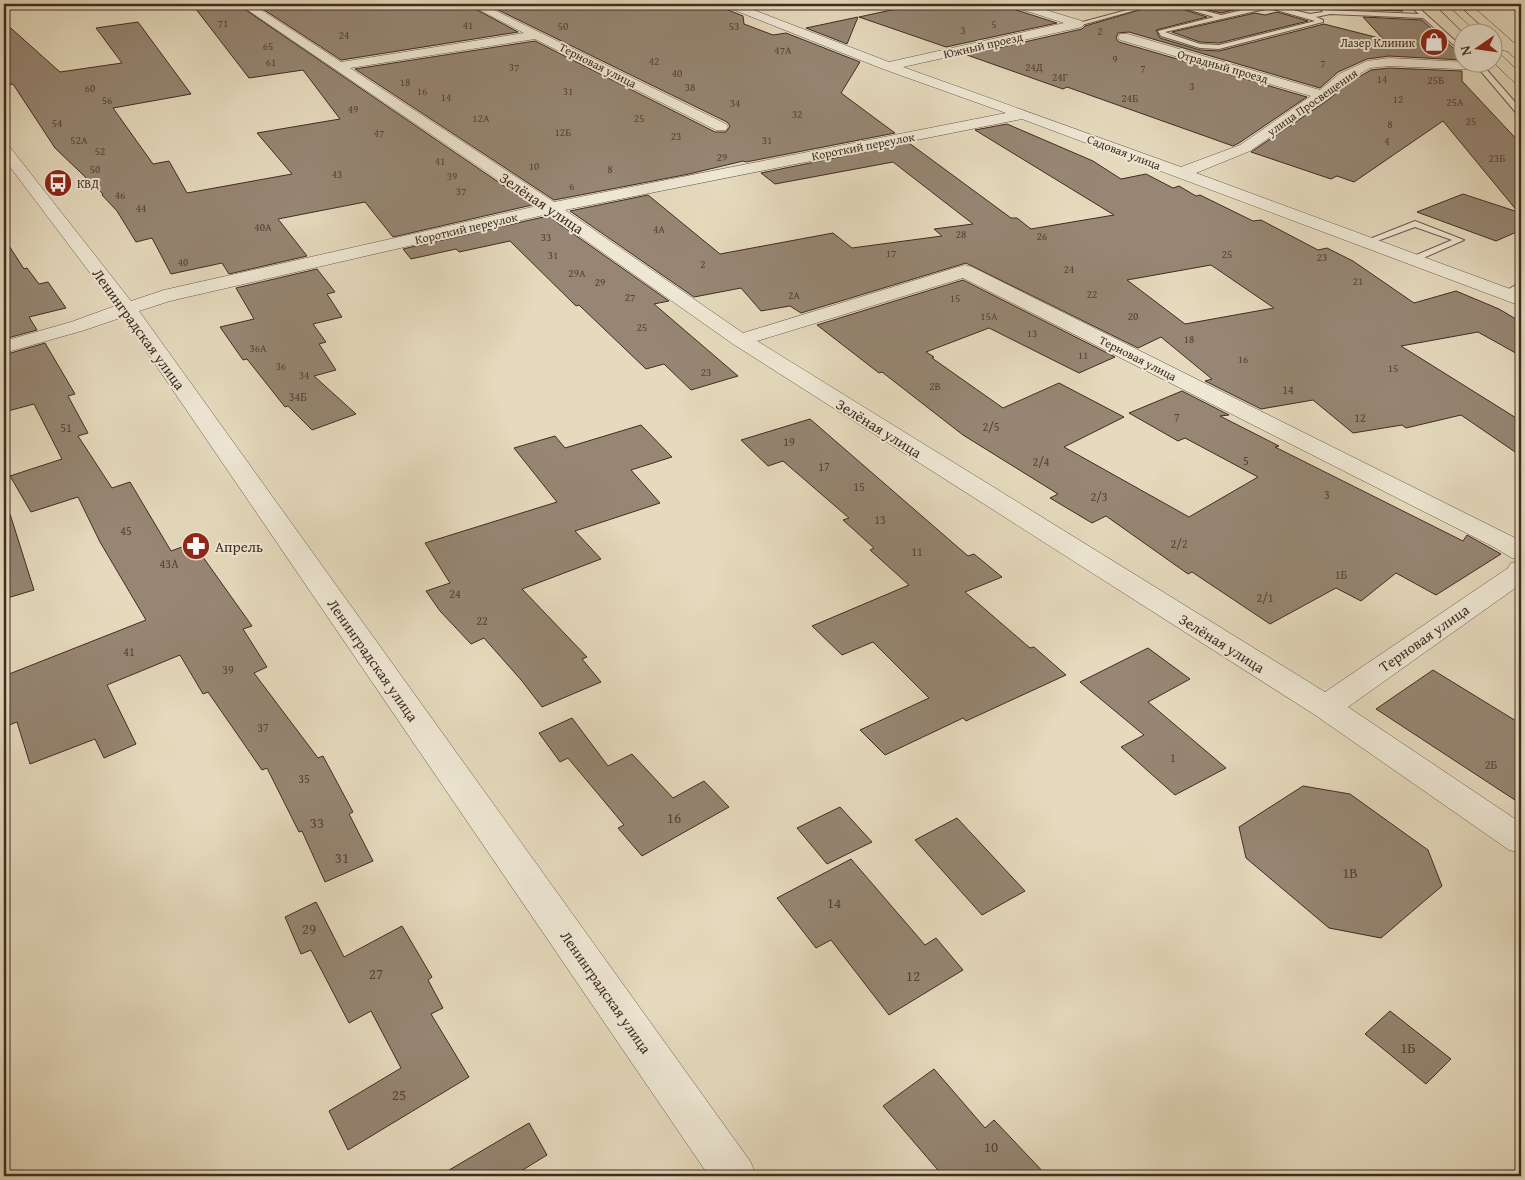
<svg xmlns="http://www.w3.org/2000/svg" width="1525" height="1180" font-family="'Gentium Book Plus',serif">
<style>
.building{fill:#968673;stroke:#412c22;fill-rule:evenodd}
.lines{fill:none;stroke-linecap:round;stroke-linejoin:round}
.service-casing{stroke:#6a5849;stroke-width:2}
.minor-casing{stroke:#6a5849;stroke-width:1}
.secondary-casing{stroke:#412c22;stroke-width:1}
.primary-casing{stroke:#412c22;stroke-width:1}
.service{fill:#eee7d4;fill-rule:evenodd}
.minor{fill:#eee7d4;fill-rule:evenodd}
.secondary{fill:#eee7d4;fill-rule:evenodd}
.primary{fill:#e5dabd;fill-rule:evenodd}
.labels{text-anchor:middle;dominant-baseline:central;stroke-width:4;stroke-linejoin:round;paint-order:stroke}
.far-number-label{font-size:11px;fill:#564236}
.far-poi-label{font-size:12px;fill:#412c22;stroke:#eee7d4;text-anchor:end}
.far-street-label{font-size:12px;fill:#412c22;stroke:#eee7d4}
.number-label{font-size:12px;fill:#564236}
.street-label{font-size:15px;fill:#412c22;stroke:#eee7d4}
.poi-label{font-size:15px;fill:#412c22;stroke:#eee7d4;text-anchor:start}
.near-number-label{font-size:15px;fill:#564236}
</style>
<rect width="100%" height="100%" fill="#e5dabd"/>
<filter id="stains"><feTurbulence type="fractalNoise" baseFrequency=".004" numOctaves="4"/><feColorMatrix values="0 0 0 0 .2 0 0 0 0 .09 0 0 0 0 .02 0 0 0 .5 -.17"/></filter>
<radialGradient id="worn" r=".72"><stop offset=".6" stop-color="#630" stop-opacity="0"/><stop offset="1" stop-color="#630" stop-opacity=".3"/></radialGradient>
<g class="building">
<path d="M192,4H237L532,205L393,237L365,202L278,219L307,256L229,274L222,263L171,274L152,238L136,242L117,211L102,195L103,194L55,148L13,84L4,86V22L60,72L122,63L96,28L138,22L191,94L113,108L153,164L169,161L187,193L292,174L257,133L340,119L303,70L249,78Z"/>
<path d="M255,4H466L518,32L341,60Z"/>
<path d="M486,4H720L723,8L743,16L744,24L773,35L786,33L860,62L841,93L895,133L746,162L743,161L689,174L554,200L355,69L535,41L715,132H726L730,126L727,122Z"/>
<path d="M919,4H1007L1010,8L1057,23L946,47L859,17Z"/>
<path d="M1160,4H1166L1207,17L1156,30L1160,38L1200,50L1219,51L1324,24L1383,39L1363,17L1422,20L1462,56V60L1389,56L1367,59L1338,72L1320,88L1129,32L1118,33L1116,38L1119,42L1307,97L1239,143L1233,146L1067,87L1063,89L967,55L1082,29L1085,26Z"/>
<path d="M1216,4L1238,9L1221,13L1200,8Z"/>
<path d="M1350,4H1395L1403,11L1355,9Z"/>
<path d="M1277,12L1308,21L1219,43L1200,42L1172,32L1255,13L1265,15Z"/>
<path d="M858,17L847,44L806,28Z"/>
<path d="M1389,68L1462,71V81L1521,144V230L1496,241L1417,212L1463,194L1518,212L1443,121L1354,182L1337,176L1331,179L1251,152L1328,100L1350,82L1371,70Z"/>
<path d="M1007,124L1093,161L1121,179L1146,174L1173,188L1179,186L1196,196L1200,195L1253,221L1261,220L1318,250L1327,248L1353,261L1414,303L1456,291L1499,309L1521,322V356L1478,332L1401,346L1521,421V456L1461,415L1406,428L1402,425L1353,433L1313,400L1261,409L1205,381L1212,379L1161,337L1138,348L966,263L801,313L790,306L761,311L741,288L694,297L570,211L648,195L720,254L833,233L852,248L942,236L934,229L973,224L893,162L775,184L761,173L909,143L1011,218H1017L1031,229L1114,215L975,130ZM1211,265L1274,308L1185,324L1127,280Z"/>
<path d="M548,216L669,301L654,304L738,376L691,390L664,364L646,369L579,305L576,306L510,241L459,252L456,249L411,259L403,249Z"/>
<path d="M4,238L24,269L27,268L39,284L48,282L66,308L29,317L37,330L4,339Z"/>
<path d="M317,269L335,292L327,294L342,317L313,324L326,342L319,344L336,370L314,376L356,414L312,430L288,406L285,407L247,359L243,360L220,327L254,319L236,288Z"/>
<path d="M963,280L1115,357L1079,373L989,328L926,352L934,357L932,358L1003,408L1059,383L1124,417L1064,447L1189,517L1258,477L1185,438L1178,441L1129,413L1182,391L1229,415L1220,416L1279,446L1275,447L1463,541L1467,535L1501,554L1436,595L1396,573L1361,601L1336,588L1270,624L1192,572L1188,574L1106,516L1092,523L1050,498L1058,494L963,435L882,372L879,373L817,325Z"/>
<path d="M45,343L75,394L68,396L88,433L78,436L112,488L130,482L171,551L193,543L252,626L243,629L267,667L254,673L318,758L323,756L353,812L349,814L373,861L325,882L302,831L299,832L267,768L262,770L208,692L203,694L180,655L107,685L136,744L104,758L95,739L30,764L17,722L4,727V676L146,620L100,542L78,497L31,512L10,476L62,459L34,404L4,412V355Z"/>
<path d="M810,419L968,556L974,554L1002,577L965,592L1030,648L1034,647L1066,675L966,721L963,718L885,755L860,730L929,698L873,642L842,655L812,626L909,585L870,550L874,548L843,520L849,518L783,461L768,466L741,440Z"/>
<path d="M641,425L672,457L631,470L660,503L575,531L601,559L522,589L587,657L582,659L601,682L542,707L522,681L484,638L471,644L440,611L426,591L450,583L425,543L557,502L514,448L555,436L565,448Z"/>
<path d="M10,514L34,590L4,599V515Z"/>
<path d="M1148,648L1190,679L1148,702L1226,768L1175,795L1121,747L1144,735L1080,682Z"/>
<path d="M1433,670L1521,724V804L1376,709Z"/>
<path d="M572,718L608,766L632,754L673,798L704,781L729,807L642,856L618,828L624,825L568,758L560,762L539,733Z"/>
<path d="M1303,786L1350,794L1428,850L1442,886L1381,938L1329,928L1246,858L1239,827Z"/>
<path d="M840,807L872,842L827,864L797,828Z"/>
<path d="M957,818L1025,891L982,915L915,840Z"/>
<path d="M851,859L925,945L936,938L963,970L889,1015L831,940L816,948L777,898Z"/>
<path d="M316,902L344,957L402,926L432,977L428,980L443,1008L431,1014L469,1077L348,1150L329,1111L401,1068L371,1011L349,1023L311,950L301,954L285,917Z"/>
<path d="M1390,1011L1451,1059L1426,1084L1365,1034Z"/>
<path d="M934,1069L985,1128L994,1120L1047,1176H943L883,1106Z"/>
<path d="M529,1123L547,1155L513,1176H439Z"/>
</g>
<g class="lines">
<defs>
<g id="service">
<path d="M1149,4H1158L1078,26L1075,24Z"/>
<path d="M1170,4H1179L1221,15L1269,4L1310,14L1323,12L1317,4H1323L1328,10L1419,14L1411,7V5L1443,4L1445,7L1419,8L1462,47V52L1423,18L1330,14L1316,17L1323,20V22L1219,49L1200,48L1161,36L1158,31L1214,17ZM1269,8L1315,21L1219,45L1200,44L1165,32Z"/>
<path d="M1473,62H1480L1521,109V115H1518Z"/>
<path d="M1415,221L1464,240L1412,263L1409,262V258L1452,240L1415,227L1369,244H1363L1362,242Z"/>
<path d="M1521,282V289L1505,297L1500,294Z"/>
</g>
<path id="minor" d="M239,4H252L341,62L524,33L468,4H482L726,124L728,127L726,130H716L535,39L350,68L554,202L1006,113L883,69L724,6L722,4H738L889,62L1064,23L1011,6L1009,4H1026L1082,21L1084,24L1082,27L903,67L1181,167L1240,145L1311,96L1120,40L1118,37L1120,34H1128L1320,90L1339,74L1367,61L1389,58L1486,63L1488,66L1486,69L1481,70L1389,66L1370,68L1349,80L1327,98L1250,151L1196,173L1521,293V306L1022,119L565,210L743,333L958,267L965,265L972,267L1521,541V560L1512,558L1492,546L963,278L757,341L1325,692L1508,568L1511,563L1521,561V584L1348,707L1521,823V853L1509,850L1315,715L733,344L548,214L170,301L139,311L750,1161L757,1176H709L123,317L85,330L4,353V341L71,322L115,306L4,159V144L9,146L131,301L164,290L537,206Z"/>
<path id="secondary" d="M1492,39L1521,47V55L1492,47Z"/>
<g id="primary">
<path d="M1434,4H1446L1476,32H1463Z"/>
<path d="M1458,4H1470L1521,49V60L1516,59L1492,37V32H1488Z"/>
<path d="M1492,50L1497,51L1521,74V85L1516,84L1492,61Z"/>
</g>
</defs>
<use href="#service" class="service-casing"/>
<use href="#minor" class="minor-casing"/>
<use href="#secondary" class="secondary-casing"/>
<use href="#primary" class="primary-casing"/>
<use href="#service" class="service"/>
<use href="#minor" class="minor"/>
<use href="#secondary" class="secondary"/>
<use href="#primary" class="primary"/>
</g>
<defs>
<symbol id="shop-disc" viewBox="-11 -11 22 22"><circle r="9.5" fill="#8f2418" stroke="#eee7d4"/><path d="M-5-2.5h2.3a2.7 3.5 0 0 1 5.4 0H5L5.5 6h-11ZM-1.5-2.5h3a1.5 2.3 0 0 0-3 0Z" fill="#fff"/></symbol>
<symbol id="bus-disc" viewBox="-11 -11 22 22"><circle r="9.5" fill="#8f2418" stroke="#eee7d4"/><path d="M-5-6H5V4H4V6H2V4H-2V6H-4V4H-5ZM-3.5-4V0h7V-4ZM-3.5 1.2v1.5H-2V1.2ZM2 1.2v1.5H3.5V1.2Z" fill="#fff"/></symbol>
<symbol id="pharmacy-disc" viewBox="-11 -11 22 22"><circle r="9.5" fill="#8f2418" stroke="#eee7d4"/><path d="M-2-6h4v4h4v4h-4v4h-4v-4h-4v-4h4Z" fill="#fff"/></symbol>
</defs>
<g fill-rule="evenodd">
<use href="#shop-disc" x="1418" y="26" width="32" height="32"/>
<use href="#bus-disc" x="42" y="167" width="32" height="32"/>
<use href="#pharmacy-disc" x="180" y="530" width="32" height="32"/>
</g>
<g class="labels">
<g class="far-number-label">
<text x="223" y="23">71</text>
<text x="994" y="24">5</text>
<text x="468" y="25">41</text>
<text x="563" y="26">50</text>
<text x="734" y="26">53</text>
<text x="963" y="30">3</text>
<text x="1100" y="31">2</text>
<text x="344" y="35">24</text>
<text x="268" y="46">65</text>
<text x="783" y="50">47А</text>
<text x="1115" y="59">9</text>
<text x="654" y="61">42</text>
<text x="271" y="62">61</text>
<text x="1323" y="63">7</text>
<text x="514" y="67">37</text>
<text x="1034" y="67">24Д</text>
<text x="1143" y="68">7</text>
<text x="677" y="73">40</text>
<text x="1060" y="77">24Г</text>
<text x="1382" y="79">14</text>
<text x="1436" y="80">25Б</text>
<text x="405" y="82">18</text>
<text x="1192" y="86">3</text>
<text x="690" y="87">38</text>
<text x="90" y="88">60</text>
<text x="422" y="91">16</text>
<text x="568" y="91">31</text>
<text x="446" y="97">14</text>
<text x="1130" y="98">24Б</text>
<text x="1398" y="99">12</text>
<text x="107" y="100">56</text>
<text x="1455" y="102">25А</text>
<text x="735" y="103">34</text>
<text x="353" y="109">49</text>
<text x="797" y="114">32</text>
<text x="481" y="118">12А</text>
<text x="639" y="118">25</text>
<text x="1471" y="121">25</text>
<text x="57" y="123">54</text>
<text x="1390" y="124">8</text>
<text x="563" y="132">12Б</text>
<text x="379" y="133">47</text>
<text x="676" y="136">23</text>
<text x="79" y="140">52А</text>
<text x="767" y="140">31</text>
<text x="1387" y="141">4</text>
<text x="100" y="151">52</text>
<text x="722" y="157">29</text>
<text x="1497" y="158">23Б</text>
<text x="440" y="161">41</text>
<text x="534" y="166">10</text>
<text x="95" y="169">50</text>
<text x="610" y="169">8</text>
<text x="337" y="174">43</text>
<text x="452" y="176">39</text>
<text x="572" y="186">6</text>
<text x="461" y="191">37</text>
<text x="120" y="195">46</text>
<text x="141" y="208">44</text>
<text x="263" y="227">40А</text>
<text x="659" y="229">4А</text>
<text x="961" y="234">28</text>
<text x="1042" y="236">26</text>
<text x="546" y="237">33</text>
<text x="891" y="253">17</text>
<text x="1227" y="254">25</text>
<text x="553" y="255">31</text>
<text x="1322" y="257">23</text>
<text x="183" y="262">40</text>
<text x="703" y="264">2</text>
<text x="1069" y="269">24</text>
<text x="577" y="273">29А</text>
<text x="1358" y="281">21</text>
<text x="600" y="282">29</text>
<text x="1092" y="294">22</text>
<text x="794" y="295">2А</text>
<text x="630" y="297">27</text>
<text x="955" y="298">15</text>
<text x="989" y="316">15А</text>
<text x="1133" y="316">20</text>
<text x="642" y="327">25</text>
<text x="1032" y="333">13</text>
<text x="1189" y="339">18</text>
<text x="258" y="348">36А</text>
<text x="1083" y="355">11</text>
<text x="1243" y="359">16</text>
<text x="281" y="366">36</text>
<text x="1393" y="368">15</text>
<text x="706" y="372">23</text>
<text x="304" y="375">34</text>
<text x="935" y="386">2В</text>
</g>
<g class="far-poi-label">
<text x="1415" y="42">Лазер Клиник</text>
<text x="77" y="183" text-anchor="start">КВД</text>
</g>
<g class="far-street-label">
<text transform="translate(983 45) rotate(-13)">Южный проезд</text>
<text transform="translate(598 65) rotate(27)">Терновая улица</text>
<text transform="translate(1223 66) rotate(16)">Отрадный проезд</text>
<text transform="translate(1312 102) rotate(-35)">улица Просвещения</text>
<text transform="translate(863 146) rotate(-11)">Короткий переулок</text>
<text transform="translate(1124 152) rotate(21)">Садовая улица</text>
<text transform="translate(466 228) rotate(-13)">Короткий переулок</text>
<text transform="translate(1138 358) rotate(27)">Терновая улица</text>
</g>
<g class="number-label">
<text x="1288" y="389">14</text>
<text x="298" y="396">34Б</text>
<text x="1177" y="417">7</text>
<text x="1360" y="417">12</text>
<text x="991" y="426">2/5</text>
<text x="66" y="427">51</text>
<text x="789" y="441">19</text>
<text x="1246" y="460">5</text>
<text x="1041" y="461">2/4</text>
<text x="824" y="466">17</text>
<text x="859" y="486">15</text>
<text x="1327" y="494">3</text>
<text x="1099" y="496">2/3</text>
<text x="880" y="519">13</text>
<text x="126" y="530">45</text>
<text x="1179" y="543">2/2</text>
<text x="917" y="551">11</text>
<text x="169" y="563">43А</text>
<text x="1341" y="574">1Б</text>
<text x="455" y="593">24</text>
<text x="1265" y="597">2/1</text>
<text x="482" y="620">22</text>
<text x="129" y="651">41</text>
<text x="228" y="669">39</text>
<text x="263" y="727">37</text>
<text x="1173" y="757">1</text>
<text x="1491" y="764">2Б</text>
<text x="304" y="778">35</text>
</g>
<g class="street-label">
<text transform="translate(542 203) rotate(34)">Зелёная улица</text>
<text transform="translate(139 329) rotate(54)">Ленинградская улица</text>
<text transform="translate(879 428) rotate(32)">Зелёная улица</text>
<text transform="translate(1424 638) rotate(-35)">Терновая улица</text>
<text transform="translate(1222 643) rotate(32)">Зелёная улица</text>
<text transform="translate(373 660) rotate(55)">Ленинградская улица</text>
<text transform="translate(606 992) rotate(55)">Ленинградская улица</text>
</g>
<g class="poi-label">
<text x="215" y="546">Апрель</text>
</g>
<g class="near-number-label">
<text x="674" y="817">16</text>
<text x="317" y="822">33</text>
<text x="342" y="857">31</text>
<text x="1350" y="872">1В</text>
<text x="834" y="902">14</text>
<text x="309" y="928">29</text>
<text x="376" y="973">27</text>
<text x="913" y="975">12</text>
<text x="1408" y="1047">1Б</text>
<text x="399" y="1094">25</text>
<text x="991" y="1146">10</text>
</g>
</g>
<rect width="1525" height="1180" fill="none" stroke="#e5dabd" stroke-width="20"/>
<rect x="5" y="5" width="1515" height="1170" fill="none" stroke="#412c22" stroke-width="2.5"/>
<rect x="10" y="10" width="1505" height="1160" fill="none" stroke="#412c22"/>
<g transform="translate(1478 48) rotate(257)"><circle r="24" fill="#eee7d4" stroke="#a99c8d"/>
<path d="M0-4L9 19L0 12L-9 19Z" fill="#8f2418"/>
<text y="-8" font-size="14" font-weight="bold" text-anchor="middle" fill="#412c22">N</text>
</g>
<rect width="100%" height="100%" filter="url(#stains)"/>
<rect width="100%" height="100%" fill="url(#worn)"/>
</svg>
